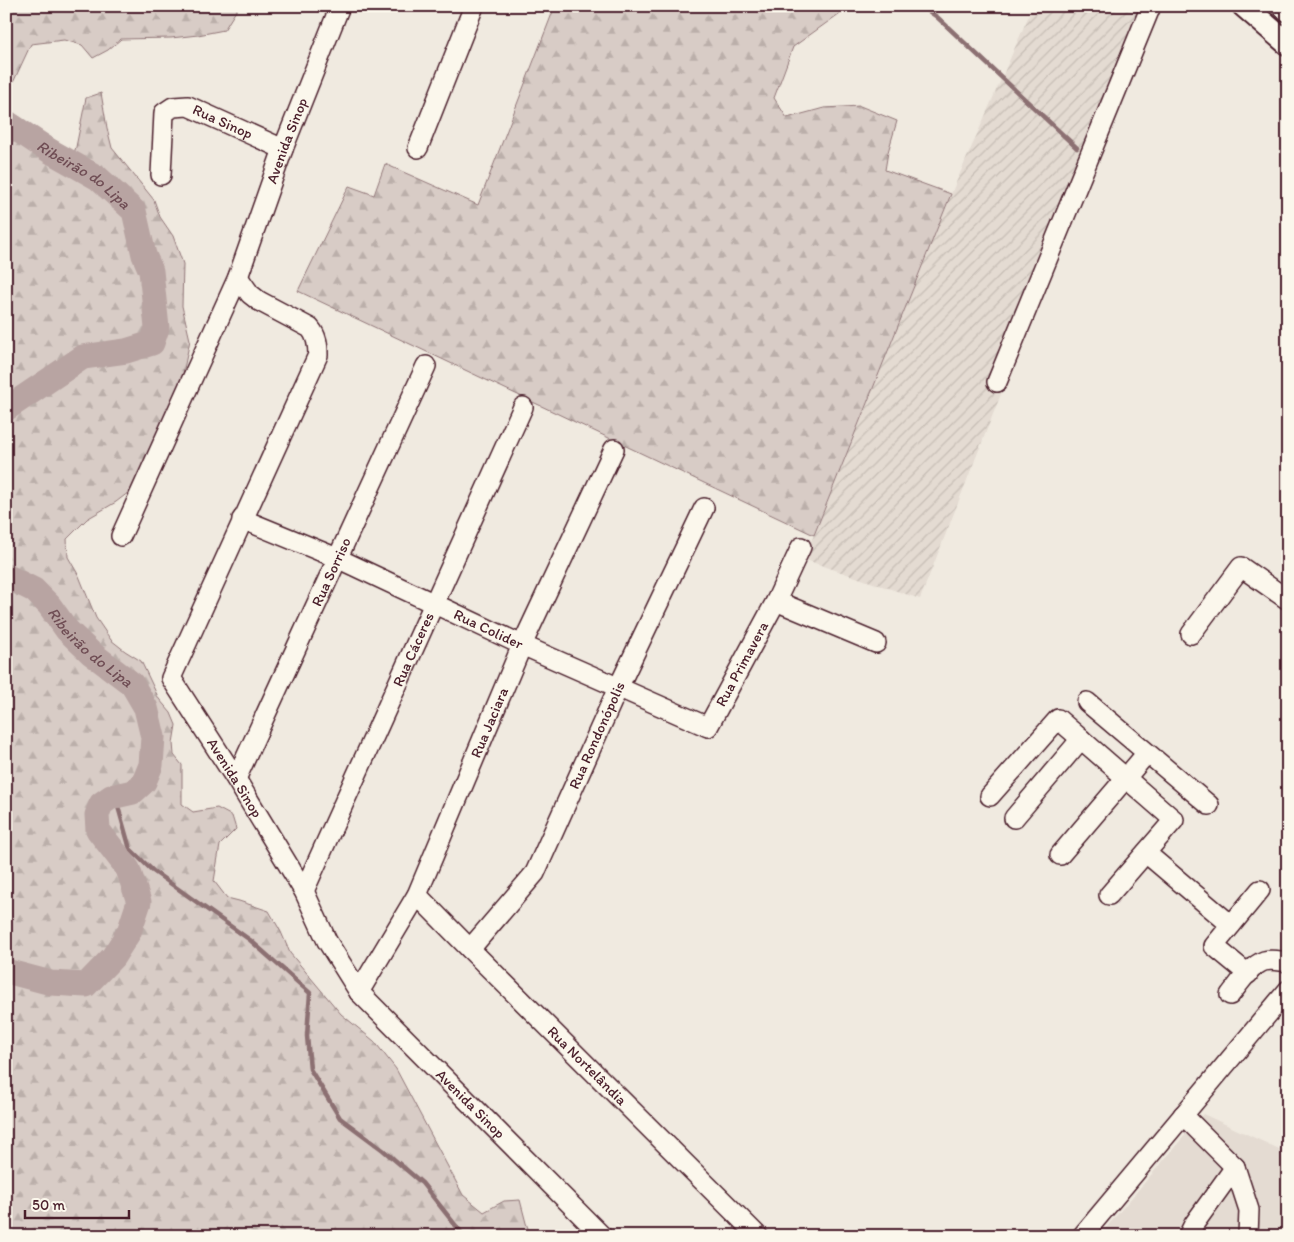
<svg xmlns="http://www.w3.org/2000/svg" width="1294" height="1242" font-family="Itim,sans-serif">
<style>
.built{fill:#e4dbd2}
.industrial{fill:url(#industrial-furrows)}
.forest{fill:url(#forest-firs);stroke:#917678}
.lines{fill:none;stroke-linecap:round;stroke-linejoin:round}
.stream{stroke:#8c6f72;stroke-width:4.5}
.river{stroke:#b8a4a2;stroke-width:25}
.minor-casing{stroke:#4a1f2b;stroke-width:22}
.major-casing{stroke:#4a1f2b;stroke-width:26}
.minor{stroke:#fbf7ec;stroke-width:19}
.major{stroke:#fbf7ec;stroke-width:22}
.labels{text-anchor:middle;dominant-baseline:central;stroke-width:4;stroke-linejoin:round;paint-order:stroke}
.street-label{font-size:15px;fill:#4a1f2b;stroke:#fbf7ec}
.water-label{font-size:16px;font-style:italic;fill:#704e55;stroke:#fbf7ec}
</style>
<defs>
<pattern id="industrial-furrows" width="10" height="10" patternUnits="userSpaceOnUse" patternTransform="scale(1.25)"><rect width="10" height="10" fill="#e4dbd2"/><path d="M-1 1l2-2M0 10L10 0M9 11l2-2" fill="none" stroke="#c5bcb4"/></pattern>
<pattern id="forest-firs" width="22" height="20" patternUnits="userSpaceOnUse" patternTransform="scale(1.25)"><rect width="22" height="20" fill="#d8ccc6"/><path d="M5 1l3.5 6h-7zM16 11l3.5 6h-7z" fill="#bbafaa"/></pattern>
</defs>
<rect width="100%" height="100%" fill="#f0eae0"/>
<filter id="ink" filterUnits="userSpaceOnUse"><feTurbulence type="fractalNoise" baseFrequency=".02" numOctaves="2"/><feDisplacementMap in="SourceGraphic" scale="10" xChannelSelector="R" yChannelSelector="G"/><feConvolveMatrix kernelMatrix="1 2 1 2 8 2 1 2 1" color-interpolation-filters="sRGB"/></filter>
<g filter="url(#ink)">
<path class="built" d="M1203,1114L1288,1153V1236H1099Z"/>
<path class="industrial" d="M1033,6H1142L989,383L1003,389L920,599L803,559L814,535L951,194Z"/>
<g class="forest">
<path d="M6,6H239L224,30L198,35L171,38L121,39L108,50L93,58L82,45L64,40L31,44L11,87L6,118Z"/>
<path d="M555,6H850L793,47L774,98L787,118L824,108L860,106L897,121L888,152L885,170L951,194L814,535L298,291L349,186L374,195L385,164L478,205Z"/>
<path d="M101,93L107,128L112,148L154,200L160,217L173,236L183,264L182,306L190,340L178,398L133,489L116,502L87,519L67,539L68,557L79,576L96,618L111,640L125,651L141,661L159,699L171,713L176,725L173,743L174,755L182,765V804L193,812L217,808L232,816L236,829L220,845L214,881L227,898L239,901L269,911L281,932L290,953L341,1014L374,1041L396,1069L463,1195L484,1212L504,1201L520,1200L526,1223L531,1236H6V122L50,151L71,162L76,147L86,98Z"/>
</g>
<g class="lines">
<g class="stream">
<path d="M921,6L937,17L1077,148"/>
<path d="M115,796L130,849L153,871L250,940L310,993L307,1036L310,1069L340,1118L383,1150L422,1183L464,1236"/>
</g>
<g class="river">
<path id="s1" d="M6,122L50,151L98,178L134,211L144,255L151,271L157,328L152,343L126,351L83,357L6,409"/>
<path id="s2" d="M6,576L34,590L49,605L67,630L91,653L132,684L146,708L153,737L151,765L144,782L133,792L111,797L101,804L97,815L98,830L128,869L139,902L129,932L113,957L86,985L51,983L6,971"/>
</g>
<defs>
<g id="minor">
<path d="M418,148L474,6"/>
<path id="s3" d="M161,175L164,113L173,107L188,106L283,149"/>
<path id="s4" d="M238,277L250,294L259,301L310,328C317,336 318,345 318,355L171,678L236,779L304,891L327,941L359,992L602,1236"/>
<path d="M997,382L1151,6"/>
<path id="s5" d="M242,519L337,558L522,645L708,727L776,601L801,547"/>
<path id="s6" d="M121,536L238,277L283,149L340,6"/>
<path d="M776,601L876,643"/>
<path d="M1191,634L1241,567L1288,600"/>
<path d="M1087,702L1209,805"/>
<path id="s7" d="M236,779L426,366"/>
<path d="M990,796L1058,719L1174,820L1109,895"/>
<path d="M1014,818L1081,739"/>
<path d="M1146,853L1231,925"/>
<path d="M1060,855L1147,753"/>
<path id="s8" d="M304,891L523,407"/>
<path id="s9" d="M417,895L470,949L758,1236"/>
<path id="s10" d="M470,949L535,873L618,688L704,508"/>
<path d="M1248,974L1214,946L1260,890"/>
<path id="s11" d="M359,992L417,895L522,645L614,449"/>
<path d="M1230,995C1239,984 1250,966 1264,961C1271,959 1280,961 1288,962"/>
<path d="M1183,1115L1235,1167L1249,1210L1248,1236"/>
<path d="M1082,1236L1288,990"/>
<path d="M1188,1236L1194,1224L1235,1167"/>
</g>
<g id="major">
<path d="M1244,6L1288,44"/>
<path d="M1284,6L1288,10"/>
</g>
</defs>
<use href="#minor" class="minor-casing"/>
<use href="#major" class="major-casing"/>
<use href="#minor" class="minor"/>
<use href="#major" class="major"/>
</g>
</g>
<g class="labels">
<g class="street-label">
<text stroke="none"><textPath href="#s3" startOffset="126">Rua Sinop</textPath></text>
<text stroke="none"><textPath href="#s6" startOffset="429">Avenida Sinop</textPath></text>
<text stroke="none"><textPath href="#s7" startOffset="228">Rua Sorriso</textPath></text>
<text stroke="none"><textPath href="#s5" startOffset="270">Rua Colider</textPath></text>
<text stroke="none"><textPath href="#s8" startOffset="265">Rua Cáceres</textPath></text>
<text stroke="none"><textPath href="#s5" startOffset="582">Rua Primavera</textPath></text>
<text stroke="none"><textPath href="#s11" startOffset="300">Rua Jaciara</textPath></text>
<text stroke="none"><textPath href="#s10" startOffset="251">Rua Rondonópolis</textPath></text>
<text stroke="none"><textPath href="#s4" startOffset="592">Avenida Sinop</textPath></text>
<text stroke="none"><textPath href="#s9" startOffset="241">Rua Nortelândia</textPath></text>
<text stroke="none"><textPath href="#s4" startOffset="998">Avenida Sinop</textPath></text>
</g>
<g class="water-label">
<text stroke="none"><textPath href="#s1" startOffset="94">Ribeirão do Lipa</textPath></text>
<text stroke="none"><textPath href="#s2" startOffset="112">Ribeirão do Lipa</textPath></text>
</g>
</g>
<rect width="1294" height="1242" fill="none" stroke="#fbf7ec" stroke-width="25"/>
<rect x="12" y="12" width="1269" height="1217" fill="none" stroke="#4a1f2b" stroke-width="2" filter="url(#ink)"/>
<path d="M25 1210v8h104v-8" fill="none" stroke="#4a1f2b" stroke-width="2.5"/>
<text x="32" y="1210" font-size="15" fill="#4a1f2b" stroke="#fbf7ec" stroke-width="4" paint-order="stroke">50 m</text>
</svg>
